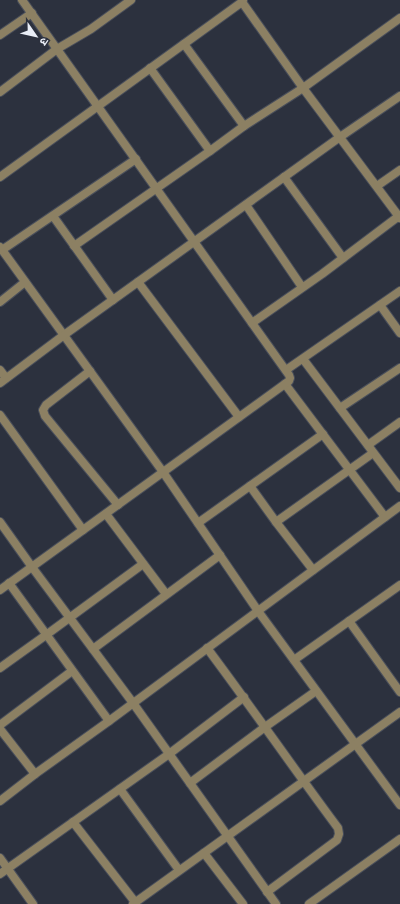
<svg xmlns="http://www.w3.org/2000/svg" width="400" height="904" font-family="Manrope,'Noto Sans Devanagari',sans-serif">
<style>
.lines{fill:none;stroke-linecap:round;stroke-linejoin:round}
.minor-casing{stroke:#4a4f5b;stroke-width:10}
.tertiary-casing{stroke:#4a4f5b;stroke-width:10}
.minor{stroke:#8c8063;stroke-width:8}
.tertiary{stroke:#8c8063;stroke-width:8}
</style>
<rect width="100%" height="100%" fill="#2c313e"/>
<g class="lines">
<defs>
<g id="minor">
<path d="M242,2L303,88L400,218"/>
<path d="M0,35L32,13"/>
<path d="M184,44L244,126"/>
<path d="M150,68L210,151"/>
<path d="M0,92L57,49L91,29L131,0"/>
<path d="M0,177L242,2L243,0"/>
<path d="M284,177L343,258"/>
<path d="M377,186L400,170"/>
<path d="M246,205L302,287"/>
<path d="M53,216L113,300"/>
<path d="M74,246L210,151L244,126L303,88L400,18"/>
<path d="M0,247L163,472L258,611L400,805"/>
<path d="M2,250L136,159"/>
<path d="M138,282L239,417"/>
<path d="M0,302L25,282"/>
<path d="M380,305L400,333"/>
<path d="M252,323L322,274L399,216"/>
<path d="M303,359L400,488"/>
<path d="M0,370L6,378"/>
<path d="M286,370L400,291"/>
<path d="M90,371L46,405L43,410L45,416L118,505"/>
<path d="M0,383L64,335L340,137L400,96"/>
<path d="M285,384L385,517"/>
<path d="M340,408L400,368"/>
<path d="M0,415L83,530"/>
<path d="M368,445L400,422"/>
<path d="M250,486L276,522L313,570"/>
<path d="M106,514L166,594"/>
<path d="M0,522L32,567L133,703L276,904"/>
<path d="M276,522L373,453"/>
<path d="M198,523L323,434"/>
<path d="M9,583L109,721"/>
<path d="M0,590L289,381L290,378L289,375L22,0"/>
<path d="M349,621L400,692"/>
<path d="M207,648C252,708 294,769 338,828L339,834L337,840L267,892"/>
<path d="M93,649L220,555"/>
<path d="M294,660L400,585"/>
<path d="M0,668L46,635L143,564"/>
<path d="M0,725L72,671"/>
<path d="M0,729L35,774"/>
<path d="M190,783L265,727L316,691"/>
<path d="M120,789L179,870"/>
<path d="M0,801L35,774L109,721L400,506"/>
<path d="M73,822L135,902"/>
<path d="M204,853L243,904"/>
<path d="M0,874L169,754L244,697"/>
<path d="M133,904L400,712"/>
<path d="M309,904L400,839"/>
</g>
<path id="tertiary" d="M0,858L33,904"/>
</defs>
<use href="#minor" class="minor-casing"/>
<use href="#tertiary" class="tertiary-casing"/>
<use href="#minor" class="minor"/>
<use href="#tertiary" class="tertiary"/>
</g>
<g transform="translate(36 36) rotate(124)" stroke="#2c313e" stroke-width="3" paint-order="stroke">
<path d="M0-3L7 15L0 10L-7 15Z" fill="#e9edf6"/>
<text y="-6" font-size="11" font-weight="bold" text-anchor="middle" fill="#e9edf6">उ</text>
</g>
</svg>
